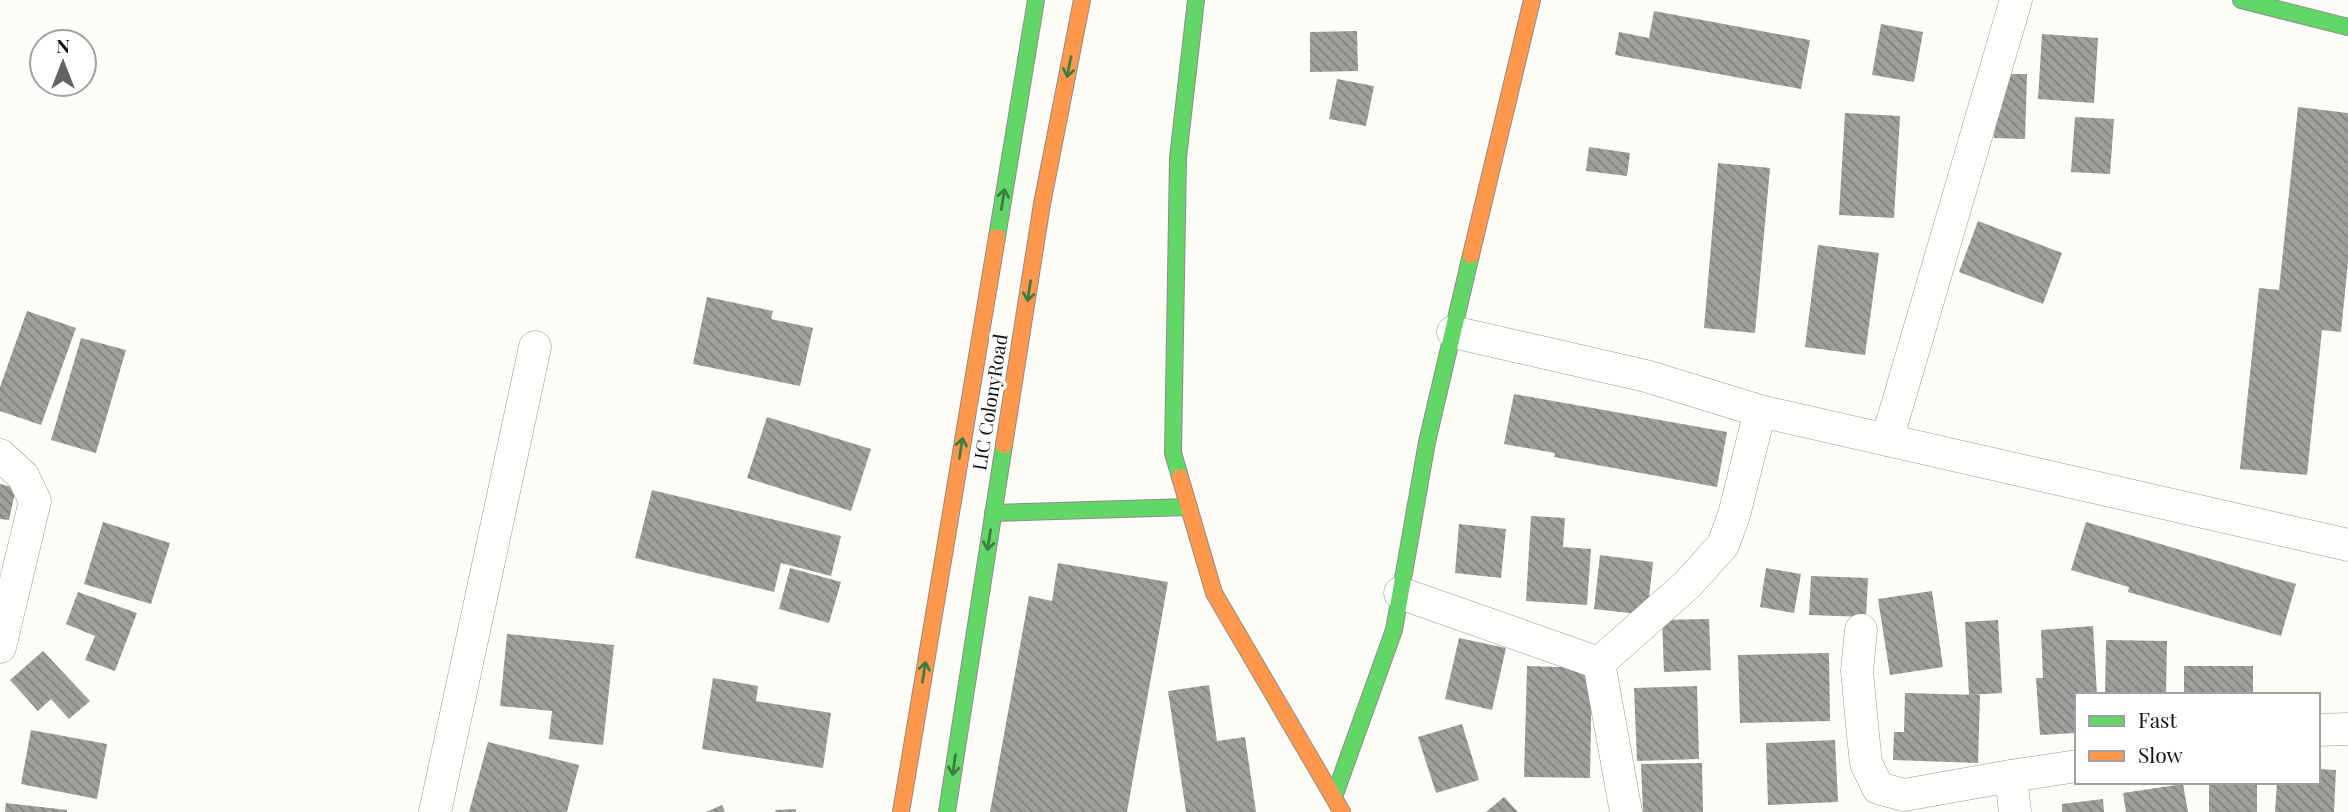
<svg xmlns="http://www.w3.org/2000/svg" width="2348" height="812" font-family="'Playfair Display',serif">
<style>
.building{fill:url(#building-back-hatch)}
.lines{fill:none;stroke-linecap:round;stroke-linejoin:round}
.street-casing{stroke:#979795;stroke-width:33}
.fast-casing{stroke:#8e8d8b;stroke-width:18}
.slow-casing{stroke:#8e8d8b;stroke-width:18}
.street{stroke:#fffffe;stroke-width:32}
.fast{stroke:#63d668;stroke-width:16}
.slow{stroke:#ff974d;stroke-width:16}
.oneway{stroke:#3e7d41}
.labels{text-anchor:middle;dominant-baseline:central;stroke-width:7;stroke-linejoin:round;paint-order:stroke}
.street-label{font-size:19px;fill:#111;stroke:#fff}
</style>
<defs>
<pattern id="building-back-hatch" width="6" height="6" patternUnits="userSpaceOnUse" patternTransform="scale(1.75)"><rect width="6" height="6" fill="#a19f9c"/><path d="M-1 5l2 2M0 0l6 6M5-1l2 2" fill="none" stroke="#82807e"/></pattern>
</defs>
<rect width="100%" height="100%" fill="#fdfcf7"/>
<g class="building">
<path d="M1654,11L1810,40L1801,89L1615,55L1619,32L1649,38Z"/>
<path d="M1881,24L1923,32L1914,82L1872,75Z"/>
<path d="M1357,31L1358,71L1310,72V32Z"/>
<path d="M2042,34L2098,38L2094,103L2038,99Z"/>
<path d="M1996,74H2027L2025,139L1994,138Z"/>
<path d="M1337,79L1374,86L1366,126L1329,119Z"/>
<path d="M2298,107L2348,113V262L2341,332L2322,330L2307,475L2240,469L2259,288L2279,290Z"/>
<path d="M1845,113L1900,116L1894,218L1839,215Z"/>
<path d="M2075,117L2114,119L2110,174L2071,172Z"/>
<path d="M1589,147L1630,153L1627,176L1586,171Z"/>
<path d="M1718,163L1770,168L1755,333L1704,328Z"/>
<path d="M1978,221L2062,253L2043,304L1959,272Z"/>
<path d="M1818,245L1879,253L1865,355L1805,347Z"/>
<path d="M707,297L773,311L771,319L813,328L800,386L693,364Z"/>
<path d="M27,311L76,328L41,425L0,411V387Z"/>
<path d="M81,338L126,350L96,453L51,440Z"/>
<path d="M1514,394L1727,432L1717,487L1554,457L1555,453L1504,444Z"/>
<path d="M767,417L871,449L851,511L747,478Z"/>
<path d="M0,484L16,488L9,520L0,519Z"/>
<path d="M652,490L841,536L831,576L781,563L774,592L635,558Z"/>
<path d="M1531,516L1565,518L1563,547L1591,549L1587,605L1526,601Z"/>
<path d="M103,522L170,543L151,604L84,584Z"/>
<path d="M2086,522L2296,584L2281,636L2128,592L2129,587L2071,570Z"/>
<path d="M1459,524L1506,529L1501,578L1455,573Z"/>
<path d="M1600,555L1653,562L1647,615L1594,609Z"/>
<path d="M1058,563L1168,582L1127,812H990L1029,596L1052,601Z"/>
<path d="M790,568L841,582L829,623L779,609Z"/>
<path d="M1766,568L1801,574L1794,613L1760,607Z"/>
<path d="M1811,576L1868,578L1866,617L1809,615Z"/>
<path d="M1932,591L1943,667L1890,675L1878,599Z"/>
<path d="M78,592L137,613L115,671L85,660L95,636L66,624Z"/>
<path d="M1709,619L1711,670L1664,672L1662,620Z"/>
<path d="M1998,620L2002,693L1969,695L1965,622Z"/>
<path d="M2093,626L2097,695H2077V733L2040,735L2036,678H2043L2041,630Z"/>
<path d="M507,634L614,645L603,745L549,739L552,711L500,706Z"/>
<path d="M1459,638L1506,648L1492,710L1445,699Z"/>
<path d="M2106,640L2167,641L2166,695H2105Z"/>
<path d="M43,651L90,701L69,719L51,699L38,711L10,680Z"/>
<path d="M1829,653L1830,721L1740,723L1738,655Z"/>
<path d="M1527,666L1592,668L1590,778L1524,777Z"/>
<rect x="2184" y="666" width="69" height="29"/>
<path d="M713,678L758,686L756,701L831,713L823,768L702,749Z"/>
<path d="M1209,685L1217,741L1245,737L1256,812H1186L1168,691Z"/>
<path d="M1697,686L1699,759L1637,761L1634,688Z"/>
<path d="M1905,693L1980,695L1978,763L1893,760L1894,732H1904Z"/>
<path d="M1462,724L1479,780L1436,793L1418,737Z"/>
<path d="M31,730L107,744L97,799L21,784Z"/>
<path d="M1835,740L1838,802L1768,805L1766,743Z"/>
<path d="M488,742L579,765L567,812H469Z"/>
<path d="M1702,763L1703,812H1643L1641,764Z"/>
<path d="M2318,769L2336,770L2334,812H2275L2277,782H2318Z"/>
<rect x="2209" y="782" width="48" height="30"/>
<path d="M2183,784L2188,812H2126L2123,793Z"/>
<path d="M1504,797L1518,812H1486Z"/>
<path d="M2103,799L2104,812H2062V804Z"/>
<path d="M6,803L67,810V812H5Z"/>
<path d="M722,805L725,812H706Z"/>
<path d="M796,809V812H776L775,810Z"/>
</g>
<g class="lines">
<defs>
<g id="street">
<path d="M1453,332L1646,376L1760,411L1734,515L1723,545L1688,584L1599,663L1626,812"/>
<path d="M1760,411L2348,545"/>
<path d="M1887,440L2016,0"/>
<path d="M0,455L23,476L35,501L0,647"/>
<path d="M1400,593L1599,663"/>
<path d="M1861,630L1857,671L1863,735L1866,763L1878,788L1904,795L2011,776"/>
<path d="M2318,730L2348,729"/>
<path d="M435,812L535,347"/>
<path d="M2015,812L2011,776L2077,766"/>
</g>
<g id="fast">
<path d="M2241,0L2348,27"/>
<path d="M997,237L1036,0"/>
<path d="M1180,477L1173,453L1178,158L1196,0"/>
<path d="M993,513L1189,507"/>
<path d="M1334,797L1394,630L1427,442L1471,255"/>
<path d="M947,812L1004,445"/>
</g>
<g id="slow">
<path d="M1471,255L1532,0"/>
<path d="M1004,445L1042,204L1082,0"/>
<path d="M1180,477L1214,593L1342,812"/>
<path d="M901,812L997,237"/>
</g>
</defs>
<use href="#street" class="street-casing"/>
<use href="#fast" class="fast-casing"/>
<use href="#slow" class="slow-casing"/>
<use href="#street" class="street"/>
<use href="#fast" class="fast"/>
<use href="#slow" class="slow"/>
</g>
<defs><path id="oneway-shaft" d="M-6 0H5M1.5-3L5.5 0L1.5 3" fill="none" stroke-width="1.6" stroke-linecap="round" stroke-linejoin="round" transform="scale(1.75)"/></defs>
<g class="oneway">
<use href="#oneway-shaft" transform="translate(1069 67) rotate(101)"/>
<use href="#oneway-shaft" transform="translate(1003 199) rotate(-81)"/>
<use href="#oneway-shaft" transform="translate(1029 291) rotate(99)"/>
<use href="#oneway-shaft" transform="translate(961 448) rotate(-81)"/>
<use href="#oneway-shaft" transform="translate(989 540) rotate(99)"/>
<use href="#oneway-shaft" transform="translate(924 672) rotate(-81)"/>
<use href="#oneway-shaft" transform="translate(954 765) rotate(98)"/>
</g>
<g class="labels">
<g class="street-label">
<text transform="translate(989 402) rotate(-81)">LIC ColonyRoad</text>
</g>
</g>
<rect x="2075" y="693" width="245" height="91" fill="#ffffff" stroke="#a0a0a0" stroke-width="2"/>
<rect x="2089" y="716" width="35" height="10" fill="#63d668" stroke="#a0a0a0" stroke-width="2"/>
<text x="2138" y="728" font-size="21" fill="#111111">Fast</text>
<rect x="2089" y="751" width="35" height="10" fill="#ff974d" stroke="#a0a0a0" stroke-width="2"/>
<text x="2138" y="763" font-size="21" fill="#111111">Slow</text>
<g transform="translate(63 63)"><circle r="33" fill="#ffffff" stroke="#a0a0a0" stroke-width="2"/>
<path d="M0-5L12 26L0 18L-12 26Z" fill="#646362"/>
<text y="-10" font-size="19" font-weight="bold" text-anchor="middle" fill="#111111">N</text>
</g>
</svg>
